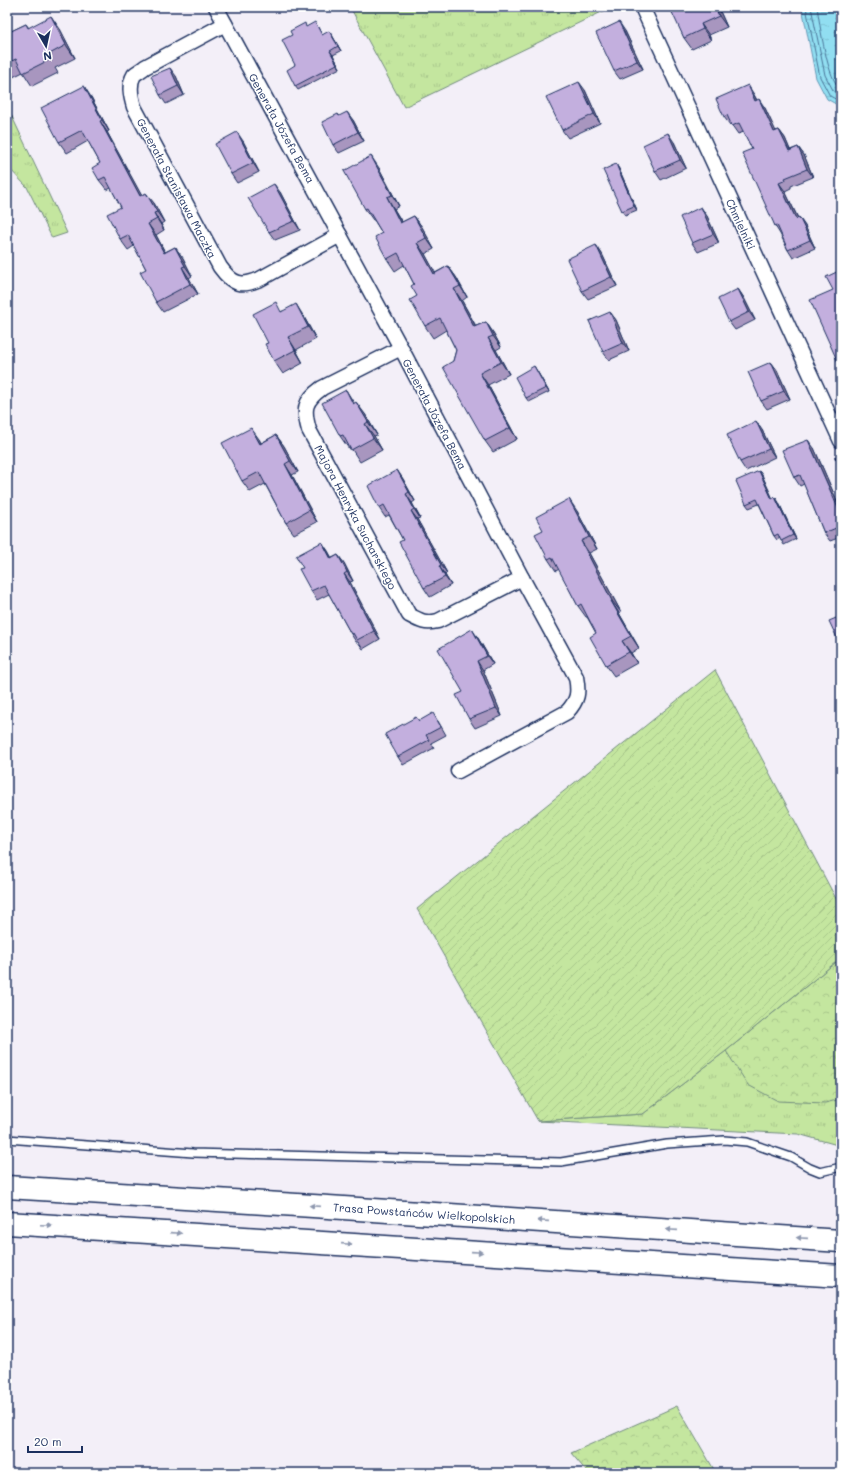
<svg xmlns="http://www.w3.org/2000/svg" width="848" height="1480" font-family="Mali,sans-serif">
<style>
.grass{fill:url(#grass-tufts);stroke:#708a7e}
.forest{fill:url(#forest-crowns);stroke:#708a7e}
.garden{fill:url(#garden-furrows);stroke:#708a7e}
.water{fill:url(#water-ripples);stroke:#6298b6}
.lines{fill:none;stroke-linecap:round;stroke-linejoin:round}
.shore{stroke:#4a7599;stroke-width:1}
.service-casing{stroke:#1b2f5e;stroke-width:10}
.minor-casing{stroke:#1b2f5e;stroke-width:17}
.motorway-casing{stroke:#1b2f5e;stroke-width:25}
.path{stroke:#1b2f5e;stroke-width:2.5;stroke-dasharray:3 3;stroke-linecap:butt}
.service{stroke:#fff;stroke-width:7}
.minor{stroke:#fff;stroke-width:14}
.motorway{stroke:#fff;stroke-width:22}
.wall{fill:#a896bf;stroke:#1b2f5e}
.shaded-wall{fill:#887a9b;stroke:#1b2f5e}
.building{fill:#c3afde;stroke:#1b2f5e}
.oneway{fill:#8d97ae}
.labels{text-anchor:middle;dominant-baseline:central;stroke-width:3;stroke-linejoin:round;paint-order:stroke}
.street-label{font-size:11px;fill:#1b2f5e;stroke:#fff}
</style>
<defs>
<pattern id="grass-tufts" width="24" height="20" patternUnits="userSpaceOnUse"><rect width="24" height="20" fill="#c4e69f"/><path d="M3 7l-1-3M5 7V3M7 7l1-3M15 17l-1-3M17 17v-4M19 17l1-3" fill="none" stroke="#a8c68b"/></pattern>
<pattern id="forest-crowns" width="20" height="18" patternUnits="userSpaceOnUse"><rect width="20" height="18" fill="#c4e69f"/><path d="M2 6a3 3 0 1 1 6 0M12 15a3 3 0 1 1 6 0" fill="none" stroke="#a8c68b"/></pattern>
<pattern id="garden-furrows" width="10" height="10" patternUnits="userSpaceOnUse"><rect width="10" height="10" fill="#c4e69f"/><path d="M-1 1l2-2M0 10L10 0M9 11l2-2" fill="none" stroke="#a8c68b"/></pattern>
<pattern id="water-ripples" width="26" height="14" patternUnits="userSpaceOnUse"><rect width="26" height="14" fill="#91def1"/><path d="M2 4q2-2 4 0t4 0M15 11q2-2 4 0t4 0" fill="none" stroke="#7cbfd1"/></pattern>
</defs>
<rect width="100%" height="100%" fill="#f3eff8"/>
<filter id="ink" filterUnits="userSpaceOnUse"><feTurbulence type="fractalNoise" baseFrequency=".025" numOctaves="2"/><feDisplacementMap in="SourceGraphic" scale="8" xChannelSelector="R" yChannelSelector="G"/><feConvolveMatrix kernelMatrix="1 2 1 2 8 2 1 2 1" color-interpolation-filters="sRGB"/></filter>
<g filter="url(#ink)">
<g class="grass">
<path d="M350,7H612L404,107Z"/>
<path d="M7,106L67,233L52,238L27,187L7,166Z"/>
<path d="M841,958V1146L798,1134L538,1121L643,1114L726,1051Z"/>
</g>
<g class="forest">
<path d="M841,958V1099L825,1103L778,1101L748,1085L726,1051Z"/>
<path d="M677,1406L716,1473H588L571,1453Z"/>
</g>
<path class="garden" d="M715,670L841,908V958L726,1051L643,1114L538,1121L417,909Z"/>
<path class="water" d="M802,7H841V107L827,99L816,78Z"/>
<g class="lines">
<g class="shore">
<path d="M806,7L820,77L830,96L841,102"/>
<path d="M811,7L825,75L834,92L841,96"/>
<path d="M817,7C820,24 827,81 841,89"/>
</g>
<defs>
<path id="service" d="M7,1139L193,1153L561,1162L667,1144L724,1140L747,1142L791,1157L810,1168L820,1172L841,1167"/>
<g id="minor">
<path d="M216,7L401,348L522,578L576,677C579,693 578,700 567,712L458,771"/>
<path d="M642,7L841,441"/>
<path d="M225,24L145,67C142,70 137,72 134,75C128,85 131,97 134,107L220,267C233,285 241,287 260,279L340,235"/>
<path d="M401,348L322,388C304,401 303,409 309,430L409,615C420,621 425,624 438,621L522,578"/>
</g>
<g id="motorway">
<path d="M7,1187L313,1206L841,1241"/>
<path d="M7,1223L841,1276"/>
</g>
</defs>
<use href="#service" class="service-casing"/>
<use href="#minor" class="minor-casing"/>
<use href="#motorway" class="motorway-casing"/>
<path class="path" d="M835,456L841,468"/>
<use href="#service" class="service"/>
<use href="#minor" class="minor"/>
<use href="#motorway" class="motorway"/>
</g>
<g class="wall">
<path d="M672,7H718L727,27L709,35L711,40L692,49L684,38Z"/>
<path d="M26,24L29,28L60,29L75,58L55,68L58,73L32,86L23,72L7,80V33Z"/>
<path d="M307,27H318L322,35H332L341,51L333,55L340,68L298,90L295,86V65Z"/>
<path d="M625,31L643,69L620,79L614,71Z"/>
<path d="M176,76L184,95L166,104L160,95Z"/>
<path d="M585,90L600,123L568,138L562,130Z"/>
<path d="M753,93L757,100L765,108L775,131L779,130L785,138L790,150L798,147L804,155L813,177L791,186V188L785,191L798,218L805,226L815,248L793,258L788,250L780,234L775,226L752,149L744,132L738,134L731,124L730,125L724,117Z"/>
<path d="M91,97L109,131L107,132L141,195L154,203L164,222L161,224L164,230L156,235L165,252L175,247L183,258L192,276L189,278L198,294L163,312L156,302L146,269L134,246L128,250L120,239L121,207L111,188L107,190L99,180L100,163L88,141L67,153L59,142Z"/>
<path d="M338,114L339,116L353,120L364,141L339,153L333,145Z"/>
<path d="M243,141L259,172L237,183L231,174Z"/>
<path d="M674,142L686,168L661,180L655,171Z"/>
<path d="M616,164L619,169L637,210L625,215L622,211Z"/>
<path d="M379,168L399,206L394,209L402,222L414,216L422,227L434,249L425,254L435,273L448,266L456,277L467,297L462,301L476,326L486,322L494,334L501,347L496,350L509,374L488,385L517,439L493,452L485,441L453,361L456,350L446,330L433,338L425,326L414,284L404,265L395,271L387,259L382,233L374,220H373L365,209Z"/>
<path d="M280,192L300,230L275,240L269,232Z"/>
<path d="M707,216L719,243L698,252L692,243Z"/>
<path d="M596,245L602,254L617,286L588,299L582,291Z"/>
<path d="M738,289L744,298L755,320L735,330L729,322Z"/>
<path d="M282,311L304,317L316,339L296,350L303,363L283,374L274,361L268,343Z"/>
<path d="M610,312L616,320L629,351L609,360L603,352Z"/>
<path d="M771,362L777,370L790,399L767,409L761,401Z"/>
<path d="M537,371L549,392L529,402L526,398Z"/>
<path d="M354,403L365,414L377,435L374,436L382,450L360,462L351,448L349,449L340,436Z"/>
<path d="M762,430L775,457L746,471L740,462Z"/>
<path d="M276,435L284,446L298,472L292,475L317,522L294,534L286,523L265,484L250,492L242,481L259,439L261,443Z"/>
<path d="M814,448L841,510V537L830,541L824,533L804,484L800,486L794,477Z"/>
<path d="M397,470L403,479L415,501L412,503L420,518L417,519L447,573L445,575L451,585L430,597L424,588L403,540L389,515L385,517L379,508Z"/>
<path d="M759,471L762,475L772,498L775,497L778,501L796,539L784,545L780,538L777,540L774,536L759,504L749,508L746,504Z"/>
<path d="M577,511L597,549L589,553L621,612L619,613L639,648L631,653L637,663L614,676L606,665L596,633L587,617H586L578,606L559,569L556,571L548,559L543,530Z"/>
<path d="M322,542L328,551L332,558L338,555L344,563L353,581L350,582L380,639L363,649L358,642H356L351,634L329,594L317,600L311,591Z"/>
<path d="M841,616V642L840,643L837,638Z"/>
<path d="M478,638L493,664L483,670L502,716L475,728L469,719Z"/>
<path d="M416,717L419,721H438L446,735L431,743L434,748L403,765L398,757Z"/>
</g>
<g class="shaded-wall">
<path d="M715,7H718L727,27L719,16Z"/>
<path d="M51,16L60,29L75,58L66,45Z"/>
<path d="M619,22L625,31L643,69L637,61Z"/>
<path d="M701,24L709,35L711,40L703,29Z"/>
<path d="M329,31L332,35L341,51Z"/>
<path d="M330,51L333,55L340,68L337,64Z"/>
<path d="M170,68L176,76L184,95L178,86Z"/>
<path d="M579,82L585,90L600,123L594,114Z"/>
<path d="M748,85L753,93L761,109L755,101Z"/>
<path d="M84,86L91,97L109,131L102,120Z"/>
<path d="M759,99L765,108L780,140L774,132Z"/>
<path d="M347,112L353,120L364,141L358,132Z"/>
<path d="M100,121L107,132L148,207L140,196Z"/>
<path d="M779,130L785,138L794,159L789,151Z"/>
<path d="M237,132L243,141L259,172L253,163Z"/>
<path d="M668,133L674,142L686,168L680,160Z"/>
<path d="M798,147L804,155L813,177L807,169Z"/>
<path d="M371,156L379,168L399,206L392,195Z"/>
<path d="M616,164L619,169L637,210L634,206Z"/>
<path d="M779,183L785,191L802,227L796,219Z"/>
<path d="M274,184L280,192L300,230L294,221Z"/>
<path d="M146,193L154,203L164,222L157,212Z"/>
<path d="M387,197L394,209L408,234L400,223Z"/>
<path d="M701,207L707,216L719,243L713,234Z"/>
<path d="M154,213L161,224L164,230L157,219Z"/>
<path d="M414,216L422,227L434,249L426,238Z"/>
<path d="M799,217L805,226L815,248L810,240Z"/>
<path d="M148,224L156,235L171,264L164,253Z"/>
<path d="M417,243L425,254L442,285L434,274Z"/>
<path d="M596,245L602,254L617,286L611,277Z"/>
<path d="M175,247L183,258L192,276L185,266Z"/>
<path d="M448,266L456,277L467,297L460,286Z"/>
<path d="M182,267L189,278L198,294L190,284Z"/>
<path d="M454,289L462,301L482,338L474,327Z"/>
<path d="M738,289L744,298L755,320L749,312Z"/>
<path d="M296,304L304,317L316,339L308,327Z"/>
<path d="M610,312L616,320L629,351L623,343Z"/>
<path d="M486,322L494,334L501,347L493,336Z"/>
<path d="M288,337L296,350L303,363L295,350Z"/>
<path d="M488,338L496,350L509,374L501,362Z"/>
<path d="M771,362L777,370L790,399L784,391Z"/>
<path d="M534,366L537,371L549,392L546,388Z"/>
<path d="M480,373L488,385L517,439L510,428Z"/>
<path d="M346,390L354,403L353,404Z"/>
<path d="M356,402L365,414L377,435L368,422Z"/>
<path d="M756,421L762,430L775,457L769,449Z"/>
<path d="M365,424L374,436L382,450L373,438Z"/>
<path d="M251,428L259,439L267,455L260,444Z"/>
<path d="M276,435L284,446L298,472L290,461Z"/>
<path d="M808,440L814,448L841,510V515Z"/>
<path d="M285,464L292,475L317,522L309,510Z"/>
<path d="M397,470L403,479L415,501L409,492Z"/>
<path d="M759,471L762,475L775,503L772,499Z"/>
<path d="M406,494L412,503L420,518L414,509Z"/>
<path d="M775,497L778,501L796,539L793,535Z"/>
<path d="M569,499L577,511L597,549L589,537Z"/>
<path d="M411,511L417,519L447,573L441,565Z"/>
<path d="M581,541L589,553L621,612L612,601Z"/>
<path d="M322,542L328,551L336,567L331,559Z"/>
<path d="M338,555L344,563L353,581L347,572Z"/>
<path d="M439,566L445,575L451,585L445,577Z"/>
<path d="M344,574L350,582L380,639L374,631Z"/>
<path d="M611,601L619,613L639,648L631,636Z"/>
<path d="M472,629L478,638L493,664L487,656Z"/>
<path d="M622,641L631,653L637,663L629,652Z"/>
<path d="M477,661L483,670L502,716L496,708Z"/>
</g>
<g class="building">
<path d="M672,7H715L719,16L701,24L703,29L684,38L670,8Z"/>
<path d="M51,16L66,45L46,56L49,60L23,73L16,59L7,63V33L26,24L28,28Z"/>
<path d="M315,22L322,35L329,31L338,46L330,51L337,64L295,86L287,70L295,65L282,40L292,35L290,31L305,23L306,27Z"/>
<path d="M619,22L637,61L614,71L596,33Z"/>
<path d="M170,68L178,86L160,95L151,76Z"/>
<path d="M579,82L594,114L562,130L546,97Z"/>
<path d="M748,85L755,101L759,99L774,132L779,130L789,151L798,147L807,169L785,178L786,180L779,183L796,219L799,217L810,240L788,250L777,225L775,226L742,153L752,149L739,123L732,126L727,115L724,117L716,99Z"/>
<path d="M84,86L102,120L100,121L140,196L146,193L157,212L154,213L157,219L148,224L164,253L175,247L185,266L182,267L190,284L156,302L140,272L146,269L128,235L120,239L107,214L121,207L105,177L99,180L92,168L100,163L82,130L59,142L41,108Z"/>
<path d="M347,112L358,132L333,145L322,122L338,114L339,116Z"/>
<path d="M237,132L253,163L231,174L215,144Z"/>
<path d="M668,133L680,160L655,171L643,145Z"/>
<path d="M371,156L392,195L387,197L400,223L414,216L426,238L417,243L434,274L448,266L460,286L454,289L474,327L486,322L493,336L488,338L501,362L480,373L510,428L485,441L443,367L453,361L456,350L440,318L425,326L410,300L417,296L411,286L414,284L398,253L387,259L375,237L382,233L367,208L365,209L344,171Z"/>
<path d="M616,164L634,206L622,211L603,170Z"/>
<path d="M274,184L294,221L269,232L248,198Z"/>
<path d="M701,207L713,234L692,243L680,217Z"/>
<path d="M596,245L611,277L582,291L567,259Z"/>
<path d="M841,270V369L810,300L833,290L826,277Z"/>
<path d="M738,289L749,312L729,322L718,299Z"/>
<path d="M276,302L281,312L296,304L308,327L288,337L295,350L274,361L265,344L268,343L253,314Z"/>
<path d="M610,312L623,343L603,352L589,321Z"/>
<path d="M771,362L784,391L761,401L748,372Z"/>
<path d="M534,366L546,388L526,398L515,377Z"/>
<path d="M346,390L353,404L356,402L368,422L365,424L373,438L351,450L343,435L340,436L322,403Z"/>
<path d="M756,421L769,449L740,462L727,435Z"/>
<path d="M251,428L260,444L276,435L290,461L285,464L309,510L286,523L259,472L242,481L222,443Z"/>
<path d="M808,440L841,515V526L824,533L800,475L794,477L782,450Z"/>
<path d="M397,470L409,492L406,494L414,509L411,511L441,565L439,566L445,577L424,588L399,542L403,540L384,505L379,508L368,486Z"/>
<path d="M759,471L772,499L775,497L793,535L781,541L778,534L774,536L757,499L746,504L736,481Z"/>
<path d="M569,499L589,537L581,541L612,601H611L631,636L622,641L629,652L606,665L590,637L596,633L581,604L578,606L552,557L548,559L535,534L543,530L536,517Z"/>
<path d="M322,542L331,559L338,555L347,572L344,574L374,631L357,640L353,633L351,634L324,585L311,591L299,569L303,568L296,556Z"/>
<path d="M841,558V566L838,559Z"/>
<path d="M841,616V636L837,638L829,621Z"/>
<path d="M472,629L487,656L477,661L496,708L469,719L456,695L463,692L438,649Z"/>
<path d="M433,713L441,727L426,735L429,740L398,757L385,734L416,717L419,721Z"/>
</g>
<defs><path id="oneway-solid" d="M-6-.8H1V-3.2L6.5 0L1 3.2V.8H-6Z"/></defs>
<g class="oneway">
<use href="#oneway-solid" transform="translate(315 1206) rotate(-176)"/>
<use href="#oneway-solid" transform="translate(543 1221) rotate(-176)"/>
<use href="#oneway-solid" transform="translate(46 1225) rotate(3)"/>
<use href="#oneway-solid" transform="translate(672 1230) rotate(-176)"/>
<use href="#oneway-solid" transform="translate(176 1233) rotate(4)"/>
<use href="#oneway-solid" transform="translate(802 1238) rotate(-176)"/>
<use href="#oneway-solid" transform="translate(347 1244) rotate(4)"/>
<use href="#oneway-solid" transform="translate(477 1252) rotate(4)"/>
</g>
</g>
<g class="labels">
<g class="street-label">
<text transform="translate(282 128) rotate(61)">Generała Józefa Bema</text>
<text transform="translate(177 188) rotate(62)">Generała Stanisława Maczka</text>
<text transform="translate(741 224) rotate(65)">Chmielniki</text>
<text transform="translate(435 414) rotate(62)">Generała Józefa Bema</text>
<text transform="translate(356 517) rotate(62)">Majora Henryka Sucharskiego</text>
<text transform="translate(424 1213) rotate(4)">Trasa Powstańców Wielkopolskich</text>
</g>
</g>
<rect width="848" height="1480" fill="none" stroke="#fff" stroke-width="24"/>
<rect x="12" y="12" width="824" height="1456" fill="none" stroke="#1b2f5e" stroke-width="1.5" filter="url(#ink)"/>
<g transform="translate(46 46) rotate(171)" stroke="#ffffff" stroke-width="3" paint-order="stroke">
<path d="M0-3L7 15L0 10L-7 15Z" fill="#1b2f5e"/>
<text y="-6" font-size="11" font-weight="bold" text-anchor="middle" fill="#1b2f5e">N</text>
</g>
<path d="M28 1446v6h54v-6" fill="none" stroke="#1b2f5e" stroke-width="2"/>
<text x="34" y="1446" font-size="12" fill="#1b2f5e" stroke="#ffffff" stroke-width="3" paint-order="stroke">20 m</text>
</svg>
